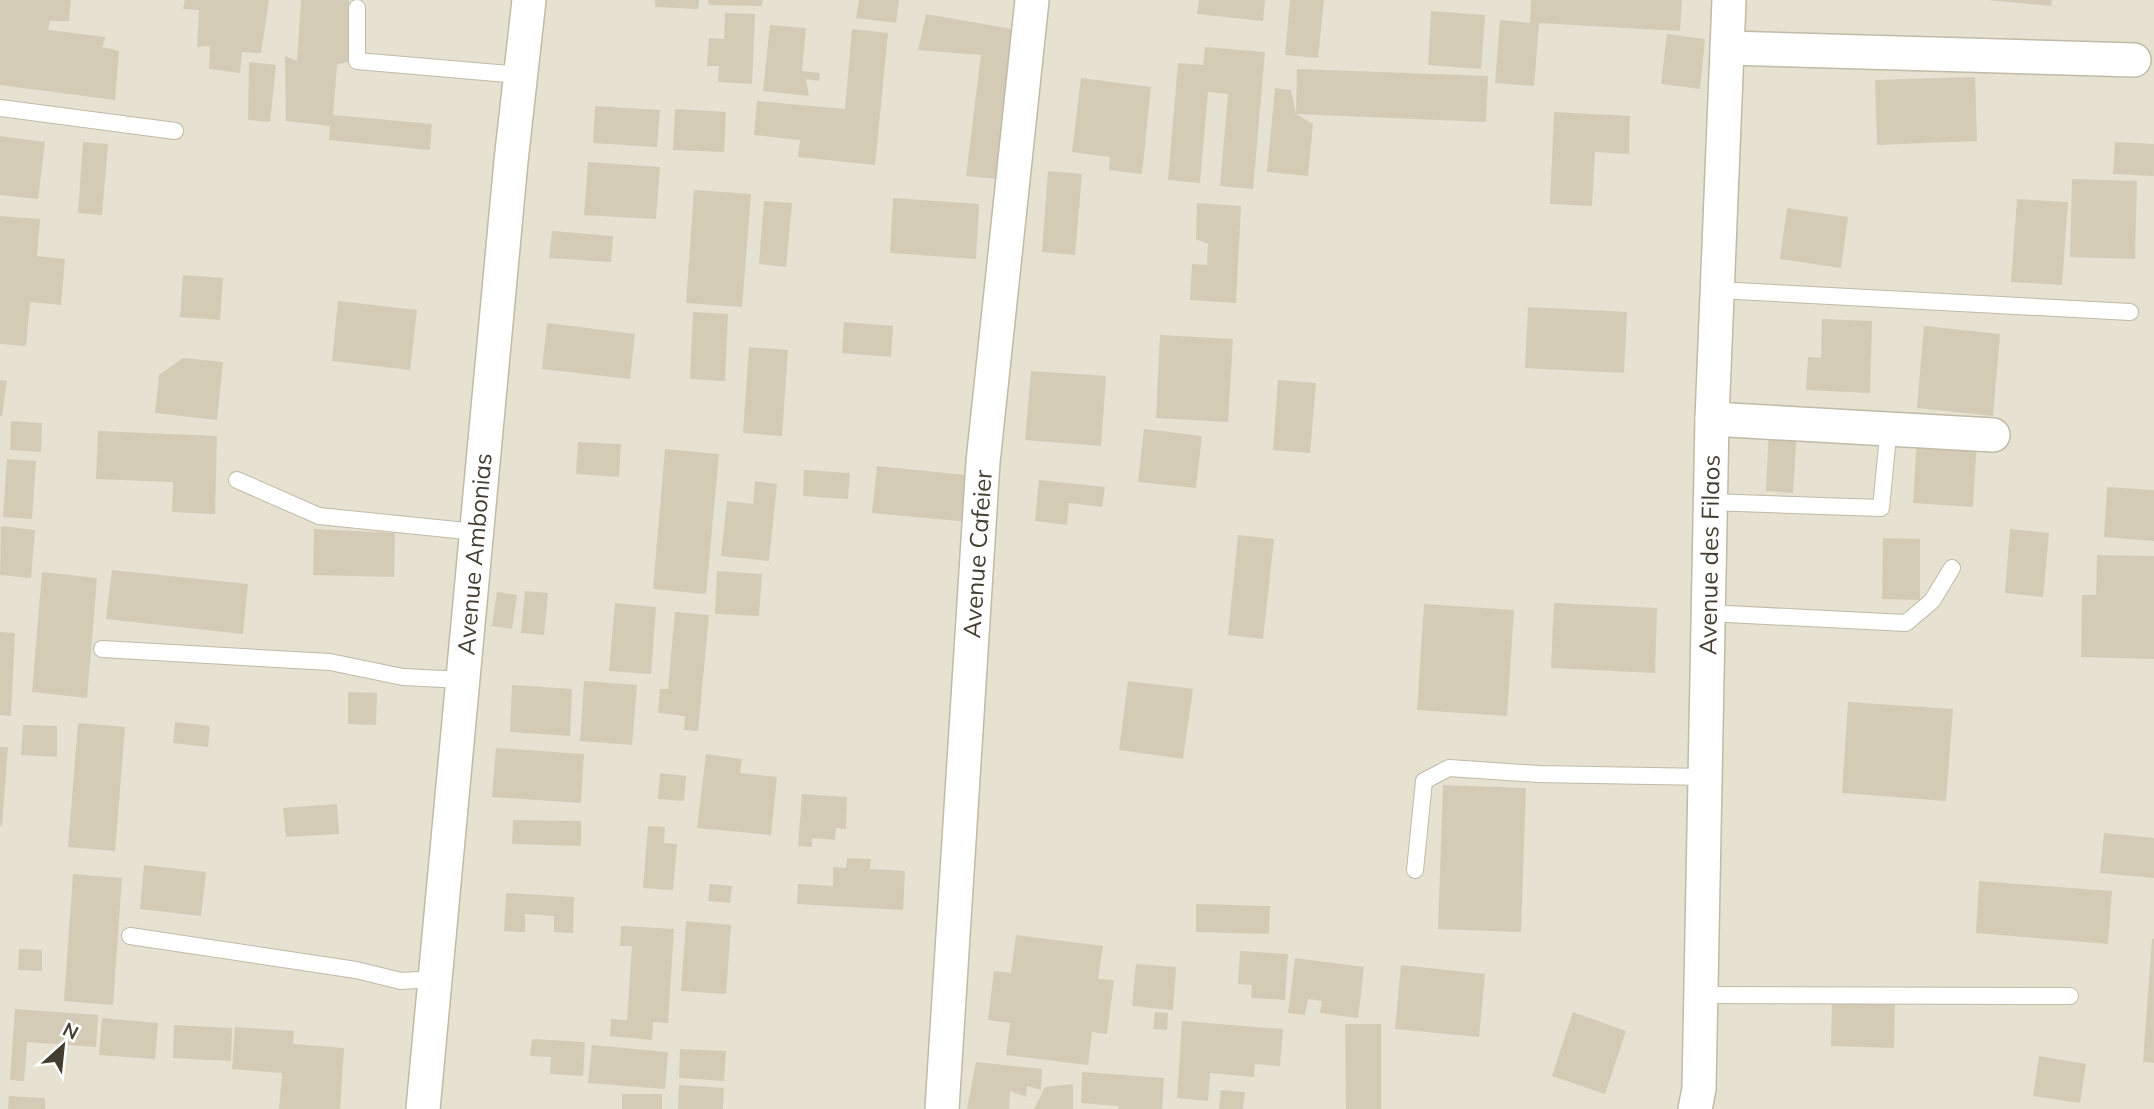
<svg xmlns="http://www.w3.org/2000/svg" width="2154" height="1109" font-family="Mulish,sans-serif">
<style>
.residential{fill:#e6e1d0}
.building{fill:#d4cbb7}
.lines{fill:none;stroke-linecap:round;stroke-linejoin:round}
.service-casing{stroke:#c0baa7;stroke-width:18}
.minor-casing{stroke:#c0baa7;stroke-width:36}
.service{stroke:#fff;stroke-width:16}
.minor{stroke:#fff;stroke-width:33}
.labels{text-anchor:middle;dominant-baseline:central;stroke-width:5;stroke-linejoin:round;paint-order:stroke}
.street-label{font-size:24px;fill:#443e32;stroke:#fff}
</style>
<rect width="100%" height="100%" fill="#f2efe2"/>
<rect class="residential" x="0" y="0" width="2154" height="1109"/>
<g class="building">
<path d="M0,0H71L69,21H50L48,30L106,37L102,47L119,51L115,100L0,85Z"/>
<path d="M185,0H269L261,53L242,52L240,73L209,69L210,46L197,47L199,10L183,9Z"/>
<path d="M301,0H349L350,61L337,65L333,115L432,124L430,150L329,140L330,126L286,121L285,56L297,61Z"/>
<path d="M655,0H699L698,9L655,7Z"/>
<path d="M708,0H763L762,6L709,5Z"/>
<path d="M859,0H899L896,23L856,18Z"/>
<path d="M1199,0H1265L1263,21L1197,14Z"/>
<path d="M1290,0H1324L1318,58L1285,55Z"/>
<path d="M1531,0H1682L1680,31L1539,23L1534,86L1495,83L1500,20L1530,23Z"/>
<path d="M1988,0H2052L2051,6Z"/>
<path d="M1431,11L1485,15L1481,69L1428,65Z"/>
<path d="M725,13L755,14L752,84L718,82L719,66H707L709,38L724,39Z"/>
<path d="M926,14L1012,29L998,179L966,176L981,55L918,50Z"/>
<path d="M770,25L806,28L802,71L820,73L819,81L806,79L809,96L763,91Z"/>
<path d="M852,29L888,33L875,165L798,157L800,140L754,135L757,101L845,109Z"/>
<path d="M1667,34L1705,39L1700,89L1661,84Z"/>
<path d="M1205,47L1265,52L1253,189L1220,186L1228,94L1208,92L1200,183L1168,180L1178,63L1203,65Z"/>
<path d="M249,62L276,65L270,122L248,120Z"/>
<path d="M1297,69L1488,76L1486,122L1296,114Z"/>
<path d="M1975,77L1977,141L1877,145L1875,80Z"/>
<path d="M1081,78L1151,87L1142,174L1109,170L1110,157L1072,152Z"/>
<path d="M1275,88L1291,90L1296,114L1313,124L1308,176L1267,172Z"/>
<path d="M595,106L660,110L657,147L593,143Z"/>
<path d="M675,109L726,112L724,152L673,150Z"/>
<path d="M1554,112L1630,116L1629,154L1595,152L1592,206L1550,204Z"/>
<path d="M0,136L45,142L38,199L0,195Z"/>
<path d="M83,142L108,144L102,215L78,213Z"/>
<path d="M2115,142L2154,144V176L2113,174Z"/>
<path d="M588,162L660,167L656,219L584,215Z"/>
<path d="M1048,171L1082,174L1075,255L1042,252Z"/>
<path d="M2072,179L2137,181L2135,259L2070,257Z"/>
<path d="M694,190L751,194L742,307L686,303Z"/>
<path d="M893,198L979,204L976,259L890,253Z"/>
<path d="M2017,199L2068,202L2062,285L2011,282Z"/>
<path d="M764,201L792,203L786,267L759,264Z"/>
<path d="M1197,203L1241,206L1236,303L1190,300L1192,264L1207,265L1208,244L1196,239Z"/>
<path d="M1787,208L1848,217L1841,268L1780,259Z"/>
<path d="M0,216L40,219L37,256L65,259L61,305L30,302L26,346L0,344Z"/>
<path d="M552,231L613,236L611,262L549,258Z"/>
<path d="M183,275L223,278L220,320L180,317Z"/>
<path d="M338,301L417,310L410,370L332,361Z"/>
<path d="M1528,307L1627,312L1624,373L1525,368Z"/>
<path d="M693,312L728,314L725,381L690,379Z"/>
<path d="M1822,319L1872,321L1870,393L1806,390L1808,357L1821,358Z"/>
<path d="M844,322L893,326L891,357L842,353Z"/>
<path d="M547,323L635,334L630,379L542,369Z"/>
<path d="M1924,326L2000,334L1993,416L1917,408Z"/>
<path d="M1160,335L1233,339L1228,422L1156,418Z"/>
<path d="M749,347L788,350L782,436L743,433Z"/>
<path d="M183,358L223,362L217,420L155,413L159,375Z"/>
<path d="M1031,371L1106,376L1101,446L1025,440Z"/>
<path d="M0,380L7,381L2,416H0Z"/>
<path d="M1278,380L1316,383L1310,453L1273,450Z"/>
<path d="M11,421L42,423L41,452L10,450Z"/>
<path d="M1769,427L1797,429L1793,493L1766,491Z"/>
<path d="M1144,429L1202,436L1196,488L1138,482Z"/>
<path d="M98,431L217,436L215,514L172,512L173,482L96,479Z"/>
<path d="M1917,437L1977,440L1973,507L1913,503Z"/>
<path d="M578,442L621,444L619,477L576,474Z"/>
<path d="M665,449L719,454L706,594L653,589Z"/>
<path d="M7,459L36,461L32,519L3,517Z"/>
<path d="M877,466L974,476L969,522L872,513Z"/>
<path d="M804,470L850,473L848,499L803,496Z"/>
<path d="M1039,480L1105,487L1102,507L1069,503L1067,525L1035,521Z"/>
<path d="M755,481L777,484L769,561L721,556L727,501L753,504Z"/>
<path d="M2107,487L2154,490V541L2104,537Z"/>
<path d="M1,526L35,530L31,578L0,575Z"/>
<path d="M314,529L395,533L394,577L313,575Z"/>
<path d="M2010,529L2049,533L2043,597L2005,593Z"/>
<path d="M1238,535L1274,539L1263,639L1228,635Z"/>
<path d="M1883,538L1920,539V600L1882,599Z"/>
<path d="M2097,555L2154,556V659L2081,657L2082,595H2096Z"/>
<path d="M112,570L248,584L243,634L106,619Z"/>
<path d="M717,571L762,574L759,616L715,614Z"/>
<path d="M42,572L97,578L87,698L32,692Z"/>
<path d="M525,591L548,593L544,635L521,633Z"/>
<path d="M497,592L517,595L512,629L492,626Z"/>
<path d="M615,603L656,607L651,674L609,671Z"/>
<path d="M1554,603L1657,608L1655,673L1551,668Z"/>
<path d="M1424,604L1514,610L1507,716L1417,710Z"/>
<path d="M675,612L709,615L698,731L684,730L685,716L658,713L660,689H668Z"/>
<path d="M0,632L15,633L11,716L0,715Z"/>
<path d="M584,681L637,685L632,745L580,741Z"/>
<path d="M1128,681L1193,689L1183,759L1119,750Z"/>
<path d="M512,685L572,689L570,736L510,732Z"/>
<path d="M348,692L377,693L376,725L348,724Z"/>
<path d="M1848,702L1953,709L1946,801L1842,793Z"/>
<path d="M175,722L210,726L208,747L173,743Z"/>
<path d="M78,723L125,727L115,851L68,847Z"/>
<path d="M23,725L57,726V757L21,755Z"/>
<path d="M0,747H8L2,826H0Z"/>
<path d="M496,748L584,754L581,803L492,797Z"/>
<path d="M706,754L742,759L740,773L777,777L771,835L697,828Z"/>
<path d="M660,773L686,776L684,801L658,799Z"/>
<path d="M1443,785L1526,788L1521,932L1438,929Z"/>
<path d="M802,794L847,797L846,829L836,828L835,840L812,838V847L798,846Z"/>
<path d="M337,804L339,834L286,837L283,808Z"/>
<path d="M513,820L581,821V846L512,844Z"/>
<path d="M648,826L665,827L664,843L677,844L673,890L643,888Z"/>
<path d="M2104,833L2154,838V878L2100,873Z"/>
<path d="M847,858L871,859L870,869L905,871L903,910L797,904L798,884L833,886V867L846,868Z"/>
<path d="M144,865L206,872L201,916L140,909Z"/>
<path d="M73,874L122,878L113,1005L64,1001Z"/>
<path d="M1979,881L2112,891L2108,944L1976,933Z"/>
<path d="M710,884L732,886L730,903L708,901Z"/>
<path d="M506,893L574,897L573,933L554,932V916L525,914V932L504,931Z"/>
<path d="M1196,904L1270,906L1269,934L1196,932Z"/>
<path d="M686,921L731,925L726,994L681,991Z"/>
<path d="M621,926L674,929L668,1023L653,1022L652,1040L610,1036L611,1019L627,1020L632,946H620Z"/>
<path d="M1016,935L1103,946L1098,979L1114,980L1107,1034L1092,1032L1088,1065L1006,1055L1010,1023L988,1020L994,971L1011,973Z"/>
<path d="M2152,939H2154V1063L2143,1062Z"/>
<path d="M19,949L42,950V971L18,970Z"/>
<path d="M1240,951L1288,954L1285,1000L1251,998L1252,985L1238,984Z"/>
<path d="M1295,958L1364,967L1358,1018L1320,1013L1322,1001L1308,999L1305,1015L1288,1013Z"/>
<path d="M1136,964L1176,967L1173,1010L1132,1006Z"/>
<path d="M1401,965L1485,974L1479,1037L1395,1029Z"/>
<path d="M1832,1001L1895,1003L1894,1048L1831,1046Z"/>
<path d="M15,1009L98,1015L96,1047L27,1042L24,1081L10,1080Z"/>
<path d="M1155,1012L1168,1013L1167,1030L1153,1029Z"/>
<path d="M1573,1012L1626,1031L1605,1094L1552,1076Z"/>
<path d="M102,1018L158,1023L155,1059L99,1055Z"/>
<path d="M1182,1021L1283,1029L1280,1066L1255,1064L1254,1077L1210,1073L1208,1101L1177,1098Z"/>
<path d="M1345,1024H1381V1109H1346Z"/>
<path d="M174,1025L232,1028L231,1061L173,1058Z"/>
<path d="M235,1027L294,1031L293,1044L344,1048L340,1109H279L282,1073L232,1069Z"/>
<path d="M532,1039L585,1042L583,1076L550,1074L551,1057L530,1056Z"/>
<path d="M592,1045L668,1052L665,1089L588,1083Z"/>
<path d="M680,1049L726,1051L724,1081L679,1078Z"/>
<path d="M2039,1056L2086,1064L2080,1103L2033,1096Z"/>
<path d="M976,1062L1042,1069L1041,1090L1027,1086L1026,1097L1010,1091L1009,1109H967Z"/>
<path d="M1082,1072L1164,1078L1162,1109H1118V1106L1081,1103Z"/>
<path d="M1073,1084V1109H1034L1045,1087Z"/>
<path d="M679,1085L724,1088L723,1109H678Z"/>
<path d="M1221,1090L1245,1092L1243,1109H1219Z"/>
<rect x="622" y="1094" width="40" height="15"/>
<path d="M9,1096L45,1098V1109H8Z"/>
</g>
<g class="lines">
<defs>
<g id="service">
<path d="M357,8V61L520,75"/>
<path d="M0,108L175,131"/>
<path d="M1717,290L2130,312"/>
<path d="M237,480L319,516L476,532"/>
<path d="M1710,502L1881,508L1887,446"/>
<path d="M1708,613L1906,623L1932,601L1952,568"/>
<path d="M102,649L330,662L403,677L463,680"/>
<path d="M1415,870L1424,781L1449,768L1538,774L1706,777"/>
<path d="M130,936L356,970L401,981L435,979"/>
<path d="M1701,995L2070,996"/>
</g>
<g id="minor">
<path d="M1727,48L2134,60"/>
<path d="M1712,419L1993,435"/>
<path d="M423,1109L511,161L529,0"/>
<path d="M942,1109L983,462L1032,0"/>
<path d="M1695,1109L1699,1089L1712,419L1729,0"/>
</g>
</defs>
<use href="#service" class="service-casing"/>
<use href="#minor" class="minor-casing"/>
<use href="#service" class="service"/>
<use href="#minor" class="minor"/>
</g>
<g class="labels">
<g class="street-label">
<text transform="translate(474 554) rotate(-85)">Avenue Ambonias</text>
<text transform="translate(977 554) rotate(-86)">Avenue Cafeier</text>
<text transform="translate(1709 555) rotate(-89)">Avenue des Filaos</text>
</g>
</g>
<g transform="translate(63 1046) rotate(27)" stroke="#ffffff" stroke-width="5" paint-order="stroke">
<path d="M0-5L12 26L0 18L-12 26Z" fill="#443e32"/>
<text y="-10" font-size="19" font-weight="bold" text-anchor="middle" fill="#443e32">N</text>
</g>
</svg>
